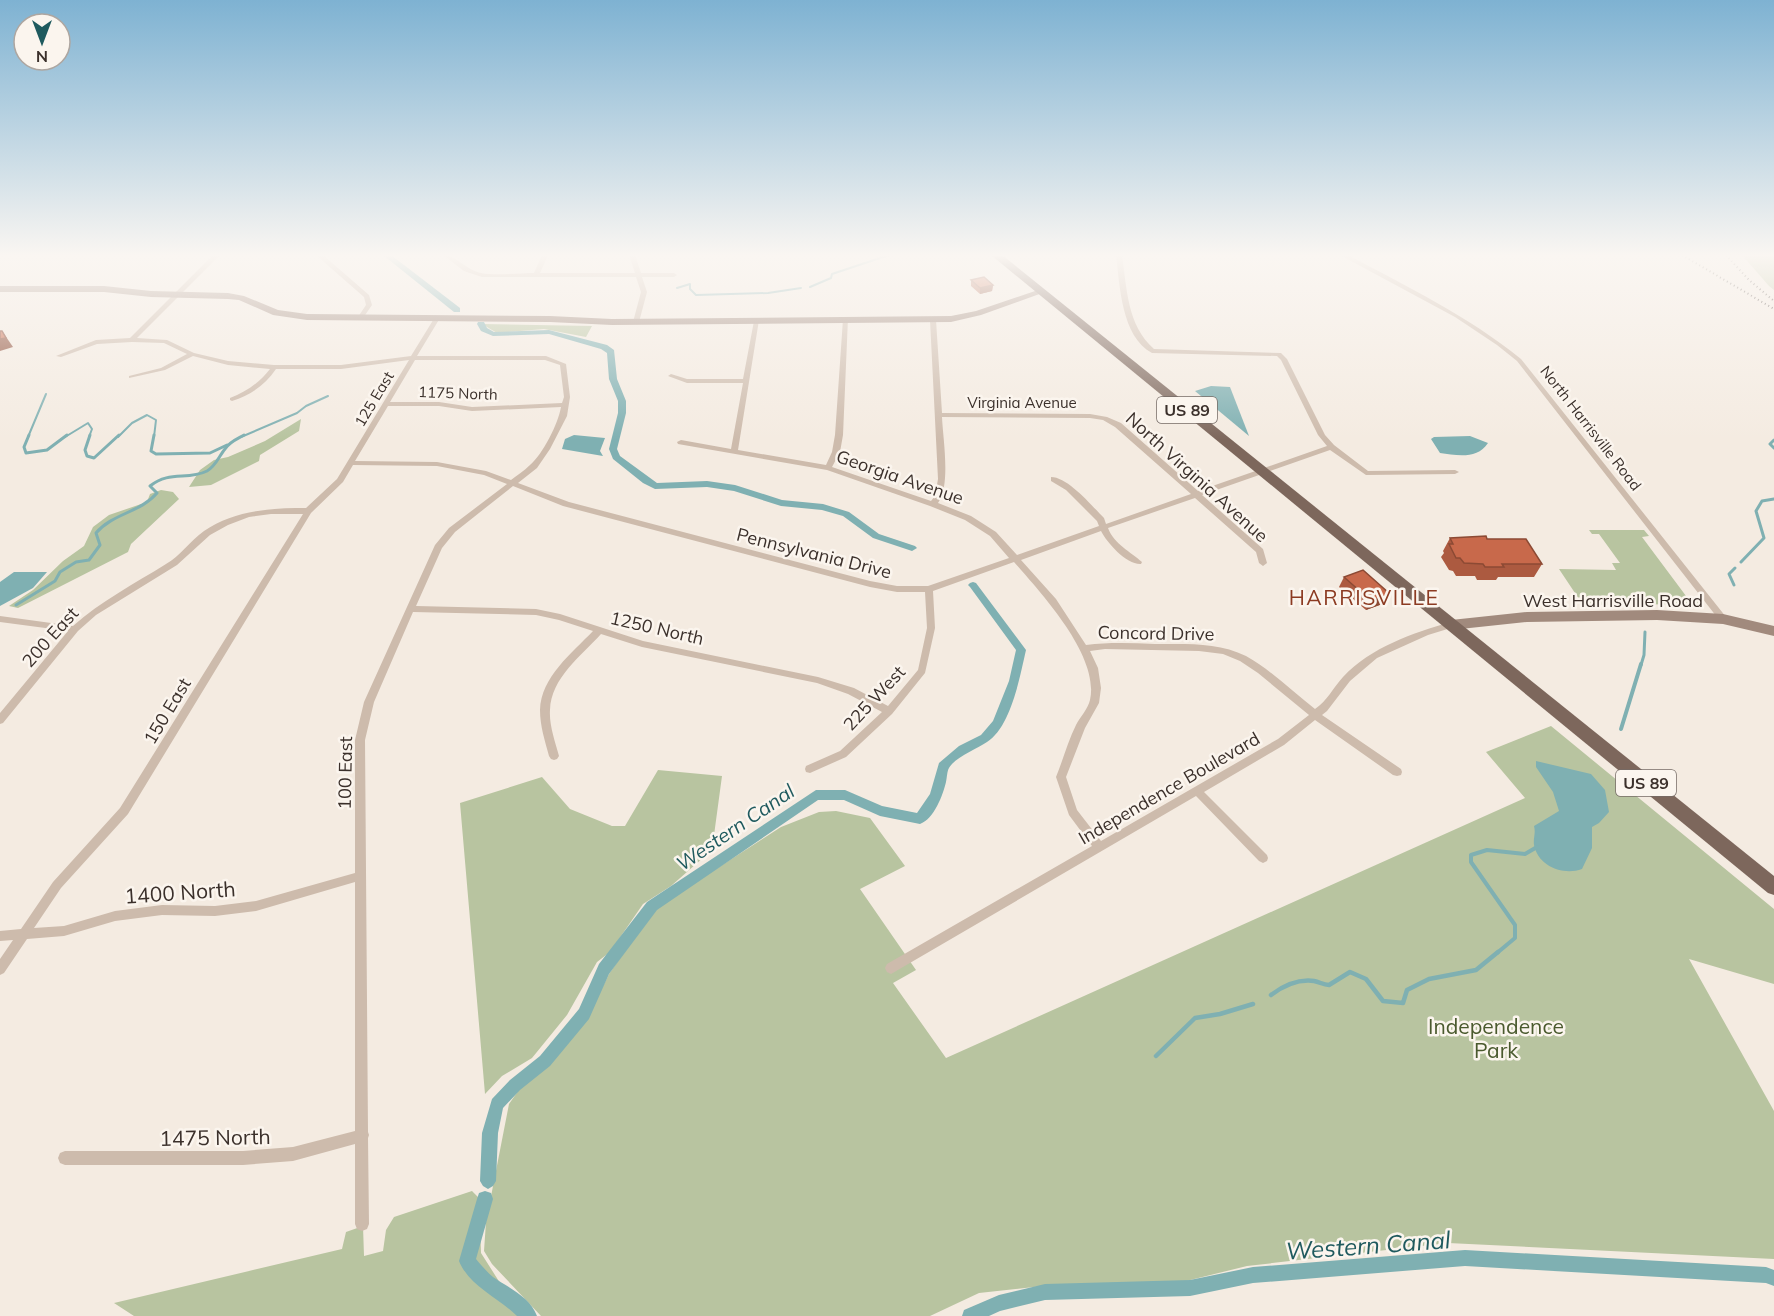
<svg xmlns="http://www.w3.org/2000/svg" width="1774" height="1316" font-family="Mulish,sans-serif">
<style>
.green{fill:#b8c4a0}
.water{fill:#7fb0b2}
.lines{fill:none;stroke-linecap:round;stroke-linejoin:round}
.stream-far3{stroke:#7fb0b2;stroke-width:2}
.stream-far2{stroke:#7fb0b2;stroke-width:3}
.stream-far1{stroke:#7fb0b2;stroke-width:4}
.stream{stroke:#7fb0b2;stroke-width:4.5}
.canal{fill:#7fb0b2;fill-rule:evenodd}
.street{fill:#cdbbac;fill-rule:evenodd}
.secondary{fill:#a18a7d;fill-rule:evenodd}
.primary{fill:#7d675c;fill-rule:evenodd}
.rail{stroke:#3b302b;stroke-width:2;stroke-dasharray:1 3;stroke-linecap:butt}
.wall{fill:#ac5a40}
.shaded-wall{fill:#8c4a34}
.building{fill:#c8694b;stroke:#8c4a34;stroke-width:1.5}
.labels{text-anchor:middle;dominant-baseline:central;stroke-width:5;stroke-linejoin:round;paint-order:stroke}
.far-street-label{font-size:15px;fill:#3b302b;stroke:#fbf5ee}
.shield{fill:#fbf5ee;stroke:#756b66;stroke-width:1.5}
.shield-label{font-size:16px;font-weight:bold;fill:#3b302b}
.street-label{font-size:18px;fill:#3b302b;stroke:#fbf5ee}
.water-label{font-size:20px;font-style:italic;fill:#1f5a5e;stroke:#fbf5ee}
.quarter-label{font-size:21px;letter-spacing:1.5px;fill:#8c3b22;stroke:#fbf5ee}
.near-street-label{font-size:21px;fill:#3b302b;stroke:#fbf5ee}
.near-park-label{font-size:21px;fill:#4a5a2e;stroke:#fbf5ee}
.near-water-label{font-size:24px;font-style:italic;fill:#1f5a5e;stroke:#fbf5ee}
</style>
<rect width="100%" height="100%" fill="#f4ebe1"/>
<g class="green">
<path d="M1742,255H1774V290L1769,286Z"/>
<path d="M482,324L592,326L586,337L544,329L497,333Z"/>
<path d="M301,419L299,431L260,455L259,461L211,485L189,487L200,470L214,460L228,457L265,441Z"/>
<path d="M161,490L173,492L179,499L131,544L128,552L18,608L9,606L33,590L63,561L84,546L93,527L109,515L147,502L150,494Z"/>
<path d="M1589,530H1644L1649,536L1642,537L1689,600H1698L1700,604L1583,605L1559,569L1616,570L1612,563H1620L1599,534H1592Z"/>
<path d="M1551,726L1774,909V984L1689,959L1774,1111V1259L1448,1243L1247,1266L1182,1282L1043,1286L979,1293L930,1316H541L492,1264L484,1251L486,1222L509,1104L521,1087L553,1058L588,1016L609,974L654,909L781,827L819,812L836,811L870,818L905,866L860,889L916,970L893,983L946,1058L1525,798L1486,752Z"/>
<path d="M658,770L722,776L712,850L671,886L643,904L610,952L597,962L567,1015L532,1058L502,1076L485,1094L460,803L542,777L570,809L612,826H625Z"/>
<path d="M472,1191L479,1198L481,1253L521,1316H134L114,1303L342,1249L346,1232L363,1226L364,1256L383,1251L386,1230L394,1217Z"/>
</g>
<g class="water">
<path d="M1211,386L1230,387L1249,436L1195,391Z"/>
<path d="M574,435L605,438L600,451L603,456L562,449L565,439Z"/>
<path d="M1470,436L1488,443C1477,460 1456,455 1440,453L1431,439L1434,437Z"/>
<path d="M14,572H47L33,588L0,606V582Z"/>
<path d="M1536,761L1591,774L1605,790L1609,812L1599,823L1592,827V848L1582,869C1563,876 1538,866 1534,845C1533,839 1536,833 1534,826L1559,811L1553,792L1536,767Z"/>
</g>
<g class="lines">
<g class="stream-far3">
<path d="M810,287L831,278L832,274L889,255"/>
<path d="M677,288L690,284V289L696,295L768,293L801,288"/>
<path d="M28,437L46,394"/>
<path d="M65,437L88,423L92,429L89,437"/>
<path d="M118,437L132,423L147,415L156,420L154,437"/>
<path d="M241,437L297,413L306,406L328,396"/>
</g>
<g class="stream-far2">
<path d="M29,435L24,447L26,453L47,450L67,435"/>
<path d="M90,435L85,450L87,456L94,458L119,435"/>
<path d="M154,435L151,451L156,454L210,453L227,445"/>
<path d="M1774,440L1770,444L1774,448"/>
<path d="M1741,562L1764,538L1756,511L1762,501L1774,499"/>
<path d="M1734,585L1729,574L1735,568"/>
<path d="M16,605L55,581L60,572L76,562L89,560L100,545L96,533C113,513 140,513 157,493L150,486C170,470 187,481 207,471C216,466 219,456 225,449C229,442 237,439 244,435"/>
<path d="M1641,665L1644,655L1645,632"/>
</g>
<g class="stream-far1">
<path d="M1621,729L1641,664"/>
<path d="M1497,953L1515,938V925L1471,862V855L1487,850L1525,854L1537,847"/>
</g>
<g class="stream">
<path d="M1271,995C1283,986 1299,979 1314,981C1320,982 1323,985 1329,985L1350,972L1366,979L1383,1001L1403,1003L1407,990L1429,979L1476,970L1498,952"/>
<path d="M1156,1056L1195,1018L1220,1014L1253,1004"/>
</g>
<g class="canal">
<path d="M383,255H391L460,308V312H454Z"/>
<path d="M478,322H484L487,328L494,332L549,330L607,345L614,350L617,379L626,401V413L617,449L620,456L657,483L707,481L735,485L782,500L823,504L849,512L879,534L915,546L917,548L912,551L873,538L843,516L822,510L781,506L734,491L707,487L655,489L643,483L613,459L609,449L618,413V401L609,379L607,353L601,349L549,334L493,336L481,331L477,324Z"/>
<path d="M973,582L976,583L1026,650C1020,676 1011,727 987,742C977,749 955,757 949,768C947,771 947,778 946,782C943,795 934,819 920,824L880,816L844,800H818L657,910L609,974L589,1019L550,1066L520,1090L503,1108L498,1133L496,1181L493,1186L488,1189L483,1186L480,1181L482,1133L492,1099L510,1080L540,1056L579,1009L599,964L647,902L816,790H845L882,806L917,813L930,794L939,763L959,746L981,735L993,721L1009,681L1016,650L970,587L968,585L970,583Z"/>
<path d="M485,1191L491,1193L493,1199L476,1259C481,1265 487,1272 493,1277C509,1288 530,1297 537,1316H517C499,1298 469,1286 459,1261L477,1199L479,1193Z"/>
<path d="M1465,1250L1766,1267L1774,1270V1286L1766,1283L1465,1266L1253,1283L1190,1296L1045,1300L1000,1311L989,1316H962L964,1310L999,1295L1045,1284L1190,1280L1253,1267Z"/>
</g>
<g class="street">
<path d="M213,255H220L137,338L167,340L194,353L228,361L274,365H341L411,356L435,317H439L440,318L417,356H546L566,364L570,397L567,416L550,449L537,468L518,483L569,502L870,581L897,586H928L1009,558L990,536L965,520L930,506L827,470L678,444L677,442L681,440L731,449L743,383H687L668,376L671,374L687,379H743L754,321L759,320L738,450L826,465L832,452L835,435L843,319L848,318L843,435L840,452L832,467L931,501L935,496L938,479L930,320L933,318L936,320L942,413L1090,414L1107,417L1121,423L1198,491L1327,446L1318,435L1281,360L1277,356L1152,353C1121,336 1120,286 1116,255H1122C1127,289 1127,325 1154,349L1281,353L1287,359L1325,435L1334,445L1368,471L1455,470L1459,472L1455,474L1366,475L1330,450L1202,495L1263,549L1267,563L1263,566L1259,563L1256,552L1195,498L1108,528C1114,544 1131,552 1142,562L1141,564C1127,565 1107,543 1101,531L1021,560L1056,599L1086,645C1109,642 1132,643 1155,644C1186,644 1218,642 1246,656C1271,670 1293,692 1315,709C1327,701 1333,688 1343,677C1371,647 1413,633 1451,622L1454,623L1455,625L1454,627L1428,635L1377,658L1350,681L1327,711L1322,715L1401,769L1402,772L1401,775L1397,776L1393,775L1315,720L1284,745L1204,792L1267,855L1268,858L1267,861L1263,863L1259,861L1196,796L891,974L887,972L885,968L887,964L1092,846L1069,815L1056,777C1063,760 1068,741 1076,725C1080,717 1088,709 1090,700C1100,656 1041,593 1014,562L933,591L935,628L925,673L892,714L846,757L810,773L806,772L805,769L806,766L840,751L882,712L848,694L817,683L642,647L601,634C581,656 551,678 550,710C549,725 555,741 559,756L557,759L554,760L551,759L549,756C545,741 540,726 540,710C541,677 572,653 593,631L559,620L536,615L413,612L374,702L365,740L368,1132L369,1135L368,1138L369,1224L367,1229L362,1231L357,1229L355,1224V1144L293,1161L243,1165H65L60,1163L58,1158L60,1153L65,1151H243L293,1147L355,1131V882L256,911L215,916L162,915L115,921L64,936L27,939L4,973L0,975V959L13,940L0,941V931L21,929L53,882L120,808L303,514H271L249,517L228,525L210,535L177,565L96,615L78,631L3,723L0,724V713L68,631L0,622V616L73,626C101,601 134,584 166,564C180,556 190,541 204,531C234,510 271,508 306,508L337,479L409,360L341,369H276C265,385 251,395 232,401L230,400V398C246,392 259,383 270,369L228,365L193,356L165,370L129,378V376L161,368L187,354L164,343L132,342L97,344L61,357L56,356L96,340L130,338ZM415,360H545L560,365L564,397L562,403L472,407L439,402H390ZM388,406H439L472,411L561,407C558,424 543,454 530,465C524,471 517,475 511,480L486,471L437,462L355,461ZM942,417L1090,418L1103,420L1115,427L1191,494L1106,524L1104,518C1092,506 1068,477 1051,477V481L1066,490L1097,521L1099,526L1017,555L996,532L971,516L938,503C951,485 943,440 942,417ZM353,465L437,466L484,475L507,484L449,528L435,545L364,702L355,740V873L256,901L215,906L162,905L115,911L64,926L34,928L61,888L128,814L311,513L343,482ZM513,486L563,506L870,587L897,592H925L927,628L918,670L888,706L854,688L818,677L643,641L560,614L536,609L416,606L442,548L455,532ZM1105,649L1199,651L1223,654L1240,661L1258,673L1309,715L1278,739L1101,841L1077,810L1066,777L1085,728L1099,703L1101,688L1098,668L1090,651Z"/>
<path d="M316,255H323L369,295L372,305L363,318L358,317L366,305L364,297Z"/>
<path d="M443,255C456,255 466,270 481,273C497,276 518,273 534,273L542,255H548L540,273H635L629,255H635L641,273H674L677,275L674,277H642L647,292L639,322L636,324L633,322L641,292L636,277H482L464,271Z"/>
<path d="M1340,255H1348C1408,287 1468,316 1521,359L1726,617L1727,619L1726,621H1720L1517,361L1497,345L1455,317Z"/>
</g>
<g class="secondary">
<path d="M0,286H104L151,291L228,293L244,296L278,310L307,314L550,316L612,319L951,316L976,311L1038,290L1045,292L981,315L951,322L612,325L550,322L307,320L273,315L239,300L228,299L151,297L104,292H0Z"/>
<path d="M1657,610L1723,614L1774,626V636L1723,624L1657,620L1527,622L1451,630L1444,625L1451,620L1527,612Z"/>
</g>
<path class="primary" d="M991,255H1002L1774,876V895L1768,893Z"/>
<g class="rail">
<path d="M1682,255L1774,309"/>
<path d="M1726,255L1749,280L1774,301"/>
</g>
</g>
<g class="wall">
<path d="M971,280L993,285L992,291L980,294L971,286Z"/>
<path d="M1450,538L1487,539L1542,564L1534,577H1498L1496,580H1477L1475,576H1456L1453,571L1449,570L1441,557L1444,553L1443,551Z"/>
<path d="M1344,577L1385,603L1366,610L1339,587Z"/>
</g>
<g class="shaded-wall">
<path d="M993,285L992,291L980,294V288Z"/>
<path d="M2,331L13,347L0,351V339Z"/>
<path d="M1390,594L1385,603L1366,610L1371,601Z"/>
</g>
<g class="building">
<path d="M984,277L993,285L980,288L971,280Z"/>
<path d="M0,331H2L6,338L0,339Z"/>
<path d="M1486,536L1487,539H1526L1542,564H1502L1504,567H1485L1483,564L1464,563L1460,558H1456L1449,544H1453L1450,538Z"/>
<path d="M1363,570L1390,594L1371,601L1344,577Z"/>
</g>
<linearGradient id="sky" x2="0" y2="1"><stop stop-color="#7eb2d2"/><stop offset="0.58" stop-color="#faf6f2"/><stop offset="1" stop-color="#faf6f2" stop-opacity="0"/></linearGradient>
<rect width="1774" height="440" fill="url(#sky)"/>
<g class="labels">
<g class="far-street-label">
<text transform="translate(458 393) rotate(2)">1175 North</text>
<text transform="translate(374 399) rotate(-59)">125 East</text>
<text x="1022" y="402">Virginia Avenue</text>
<text transform="translate(1591 428) rotate(52)">North Harrisville Road</text>
</g>
<g class="shield">
<rect x="1157" y="397" width="60" height="26" rx="4.5"/>
<rect x="1616" y="770" width="60" height="26" rx="4.5"/>
</g>
<g class="shield-label">
<text x="1187" y="410">US 89</text>
<text x="1646" y="783">US 89</text>
</g>
<g class="street-label">
<text transform="translate(900 477) rotate(19)">Georgia Avenue</text>
<text transform="translate(1197 477) rotate(42)">North Virginia Avenue</text>
<text transform="translate(814 553) rotate(14)">Pennsylvania Drive</text>
<text x="1613" y="600">West Harrisville Road</text>
<text transform="translate(657 628) rotate(13)">1250 North</text>
<text transform="translate(1156 633) rotate(1)">Concord Drive</text>
<text transform="translate(50 637) rotate(-48)">200 East</text>
<text transform="translate(874 698) rotate(-47)">225 West</text>
<text transform="translate(167 711) rotate(-59)">150 East</text>
<text transform="translate(345 773) rotate(-89)">100 East</text>
<text transform="translate(1169 788) rotate(-30)">Independence Boulevard</text>
</g>
<g class="water-label">
<text transform="translate(735 827) rotate(-34)">Western Canal</text>
</g>
<g class="quarter-label">
<text x="1364" y="597">HARRISVILLE</text>
</g>
<g class="near-street-label">
<text transform="translate(180 892) rotate(-4)">1400 North</text>
<text transform="translate(215 1137) rotate(-1)">1475 North</text>
</g>
<g class="near-park-label">
<text x="1496" y="1026">Independence<tspan x="1496" dy="24">Park</tspan></text>
</g>
<g class="near-water-label">
<text transform="translate(1368 1245) rotate(-4)">Western Canal</text>
</g>
</g>
<g transform="translate(42 42) rotate(180)"><circle r="28" fill="#fbf5ee" stroke="#aea6a0" stroke-width="1.5"/>
<path d="M0-4.5L10 22L0 15L-10 22Z" fill="#1f5a5e"/>
<text y="-9" font-size="16" font-weight="bold" text-anchor="middle" fill="#3b302b">N</text>
</g>
</svg>
